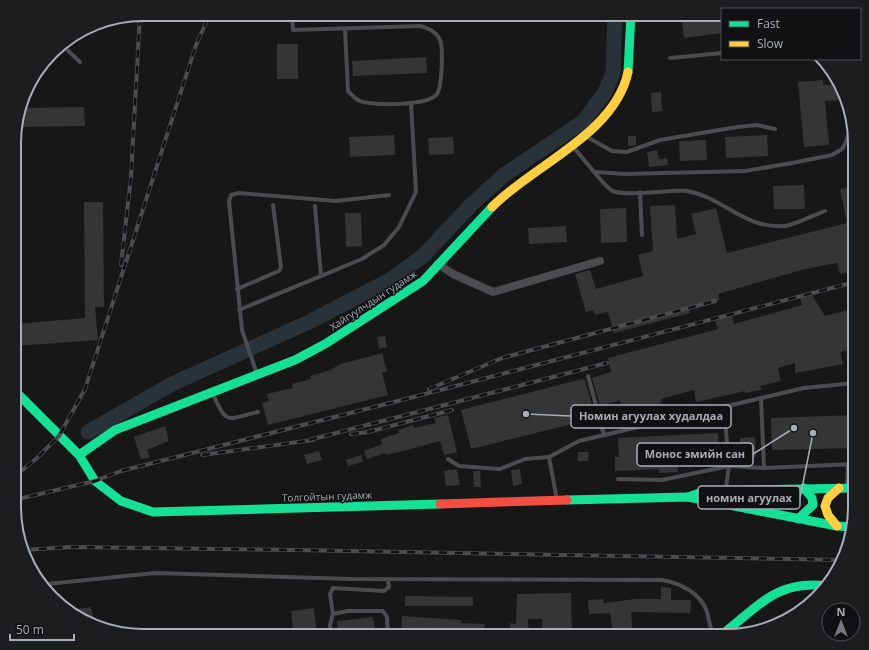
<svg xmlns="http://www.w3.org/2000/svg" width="869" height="650" font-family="'Open Sans',sans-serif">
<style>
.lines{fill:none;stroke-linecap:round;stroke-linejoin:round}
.river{stroke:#2a3239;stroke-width:15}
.building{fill:#353536}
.lane{stroke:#4b4c50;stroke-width:4}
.street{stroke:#4b4c50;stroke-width:8}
.fast{stroke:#16e098;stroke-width:9}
.slow{stroke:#ffcf43;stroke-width:9}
.jam{stroke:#f24e42;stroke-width:9}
.rail-casing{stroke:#4b4c4f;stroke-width:4}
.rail{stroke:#111113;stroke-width:2.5;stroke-dasharray:8;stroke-linecap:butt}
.labels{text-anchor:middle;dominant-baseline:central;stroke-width:3;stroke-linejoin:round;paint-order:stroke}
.street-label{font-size:10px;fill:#a8adb8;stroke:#111113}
.rim{fill:none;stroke:#a8adb8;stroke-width:2}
.leader{fill:none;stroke:#a8adb8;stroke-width:1.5}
.callout-dot{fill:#a8adb8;stroke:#111113;stroke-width:1.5}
.callout{fill:#111113;stroke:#a8adb8;stroke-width:1.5}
.callout-label{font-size:11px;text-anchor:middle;font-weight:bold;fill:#a8adb8}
</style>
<rect width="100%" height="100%" fill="#171717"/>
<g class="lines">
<path class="river" d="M88,432L172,384L309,322L390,280L423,256L471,205L504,175L584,121L605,92L613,73L615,14"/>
</g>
<g class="building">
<path d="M365,14H398V20L365,21Z"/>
<path d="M681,14H722V33L684,38Z"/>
<rect x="277" y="44" width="21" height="35"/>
<path d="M426,57L427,73L353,76L352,61Z"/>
<path d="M823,80V85H835L838,81L843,90H840V100L825,101L829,145L804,147L798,82Z"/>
<path d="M661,92L662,111L652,112L651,93Z"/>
<path d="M84,107L85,126L15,127L21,108Z"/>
<path d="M394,135L395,155L350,157L349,137Z"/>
<path d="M767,135L768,156L726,158L725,137Z"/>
<path d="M628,136H636V145L628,146Z"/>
<path d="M453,137L454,154L429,155L428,138Z"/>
<path d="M706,140L707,160L680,161L679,141Z"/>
<path d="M657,150L659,159L667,158L668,165L649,167L647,152Z"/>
<path d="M804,185L805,209H774L773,186Z"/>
<path d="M855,186V271L840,274L837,263L805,269L718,294L719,300L689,308L690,313L614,333L608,312L595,315L593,310L586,312L575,274L590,270L596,289L643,276L638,255L653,251L650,206L675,205L677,239L696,234L691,214L716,208L727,253L847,223L840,189Z"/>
<path d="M84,202H103L104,307H95L98,340L16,346L15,324L85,318Z"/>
<path d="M626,208L627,242L601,243L600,209Z"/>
<path d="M345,213H361L362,246L346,247Z"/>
<path d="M566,226L567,242L529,244L528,228Z"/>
<path d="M812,295L825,316L848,310L855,340V349L840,352L843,364L795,373V363L778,368L781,381L760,386L761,390L745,393V391L696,402L694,390L661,399L662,403L623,414L620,400L600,406L592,378L611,372L608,358L718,329L715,320L732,315L734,324L802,305L800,298Z"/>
<path d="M385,336L387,347L379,349L377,337Z"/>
<path d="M382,353L387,371L382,373L388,395L268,425L262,403L269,401L267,394L293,388L292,384L311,379L310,376L328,371L341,364Z"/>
<path d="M582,379L585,380L593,409L589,410L592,419L471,449L461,410Z"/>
<path d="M448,415L457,452L444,455L440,441L404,451L385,455V453L367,459L364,451L382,444L381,439L399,433L398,430L413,425L414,428L436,423L434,418Z"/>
<path d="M855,415V448L772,450L771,418Z"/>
<path d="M165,426L169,441L147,450L150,458L141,459L134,437Z"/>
<path d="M718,433L719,458L677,460L678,472L659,473V469L615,471V457H619L618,438Z"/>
<path d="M755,437L756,457H740V438Z"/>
<path d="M319,451L322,460L307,464L304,455Z"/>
<path d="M578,452H589L588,461H578Z"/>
<path d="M361,455L363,462L348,466L346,460Z"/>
<path d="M457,469L460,485L446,486L444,471Z"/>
<path d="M520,469L522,484L513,486L511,470Z"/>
<path d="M473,471H480L481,487H474Z"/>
<path d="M661,587L671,588V600H691L690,613L631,612L633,636H613L610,613L589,614L588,600L603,599L604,603L635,599H661Z"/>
<path d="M571,593L572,629L542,630V619H528L529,636H510V623L516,624L517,594Z"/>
<path d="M405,596L473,597V606H405Z"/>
<path d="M91,607L94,620L85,621L68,610Z"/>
<path d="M314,608L317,636H294L291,611Z"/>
<path d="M402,616L461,620V623L485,624L484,636H401Z"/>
<path d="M373,617L376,636H338L337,621Z"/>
</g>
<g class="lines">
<g class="lane">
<path d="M292,14L293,30L421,26C429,29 435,31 439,38C444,45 442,87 437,94C428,106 373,106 360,101C355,99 351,94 348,91L345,29"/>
<path d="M61,44L80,62"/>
<path d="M670,58L722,53"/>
<path d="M587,137L612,151L627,152L660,140L737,127L757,125L775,129"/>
<path d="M573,147C582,156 602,184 611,190C623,198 669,189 687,191C723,197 743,229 785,226C791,226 817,214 825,211"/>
<path d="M595,172L625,174L745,171L792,163L832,155L842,149L846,142L851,126"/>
<path d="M640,192L642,235"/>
<path d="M315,206L321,276"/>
<path d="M237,289L279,271L281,267L273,205"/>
<path d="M239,310L362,259L384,245L399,227L416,192L411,103"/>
<path d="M855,312L849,294L850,289L855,286"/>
<path d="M257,374L242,330L229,201L231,195L239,193L336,201L389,195"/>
<path d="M588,376L604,435"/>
<path d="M212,392C227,425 225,420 258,412"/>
<path d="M761,398L764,468"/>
<path d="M724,407L729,466L726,488"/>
<path d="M549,457L557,500"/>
<path d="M448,459L459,466L500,469L525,459L549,457L579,441L804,388L855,383"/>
<path d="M618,479L662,480L729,466L764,468L855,464"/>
<path d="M847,487L848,464"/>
<path d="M47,584L155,573L352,579L662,580C680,583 701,593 707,612C709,620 710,628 714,636"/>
<path d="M333,614L330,594L333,588L384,591L389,587L388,579"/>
<path d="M331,636L330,625L333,614L348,611H383L387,617L388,636"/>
</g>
<path class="street" d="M438,264L453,274L493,292L600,261"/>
<g class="fast">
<path d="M628,72L631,14"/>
<path d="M15,391L79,455L95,481L121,501L153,512L440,504"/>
<path d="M79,455L115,430L295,360L325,344L423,281L492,207"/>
<path d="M688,497L705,491L855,488"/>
<path d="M567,500L688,497L837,526L852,527"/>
<path d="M798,519L813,505L812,498L804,488"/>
<path d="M720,636C757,608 776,579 827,586"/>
</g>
<g class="slow">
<path d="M492,207C533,165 615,134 628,72"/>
<path d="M837,526L828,515L825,506L828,498L839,488"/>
</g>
<path class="jam" d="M440,504L567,500"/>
<defs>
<g id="rail">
<path d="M121,265L131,177L140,14"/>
<path d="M429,389L502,358L715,301"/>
<path d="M351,434L368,432L452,410"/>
<path d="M309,440L607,363"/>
<path d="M202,455L313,440"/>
<path d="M14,477L37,458L59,436L85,389L196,45L210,14"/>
<path d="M14,500L95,481L121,471L398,401L855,282"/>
<path d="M23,550L71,547L296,550L843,560"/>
</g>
</defs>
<use href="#rail" class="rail-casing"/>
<use href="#rail" class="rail"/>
</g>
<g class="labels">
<g class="street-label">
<text transform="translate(373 300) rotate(-33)">Хайгуулчдын гудамж</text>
<text transform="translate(327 496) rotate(-2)">Толгойтын гудамж</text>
</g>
</g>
<path d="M0 0H869V650H0ZM143 21H726A122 122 0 0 1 848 143V507A122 122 0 0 1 726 629H143A122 122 0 0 1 21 507V143A122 122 0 0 1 143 21Z" fill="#1d1d20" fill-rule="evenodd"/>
<path class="rim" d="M143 21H726A122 122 0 0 1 848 143V507A122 122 0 0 1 726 629H143A122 122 0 0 1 21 507V143A122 122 0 0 1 143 21Z"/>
<path class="leader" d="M526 414L571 416M794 428L753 454M813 433L800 498"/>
<g class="callout-dot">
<circle cx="526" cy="414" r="4"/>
<circle cx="794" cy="428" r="4"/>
<circle cx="813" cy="433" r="4"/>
</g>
<g class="callout">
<rect x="571" y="405" width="160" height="23" rx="4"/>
<rect x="637" y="443" width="116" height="23" rx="4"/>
<rect x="698" y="486" width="102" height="23" rx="4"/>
</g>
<g class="callout-label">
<text x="651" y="420">Номин агуулах худалдаа</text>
<text x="695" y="458">Монос эмийн сан</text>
<text x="749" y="502">номин агуулах</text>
</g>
<rect x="721" y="8" width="140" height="52" fill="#111113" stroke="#4d4f55"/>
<rect x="729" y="21" width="20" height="6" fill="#16e098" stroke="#4d4f55"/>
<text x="757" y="28" font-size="12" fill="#a8adb8">Fast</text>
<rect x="729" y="41" width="20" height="6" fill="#ffcf43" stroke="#4d4f55"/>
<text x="757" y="48" font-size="12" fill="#a8adb8">Slow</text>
<g transform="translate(841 622)"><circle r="19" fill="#111113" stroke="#4d4f55"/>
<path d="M0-3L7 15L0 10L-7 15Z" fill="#757880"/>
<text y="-6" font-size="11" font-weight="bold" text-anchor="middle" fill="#a8adb8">N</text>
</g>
<path d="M10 634v6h64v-6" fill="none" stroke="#a8adb8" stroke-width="2"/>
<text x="16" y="634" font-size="12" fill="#a8adb8" stroke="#111113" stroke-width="3" paint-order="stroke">50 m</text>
</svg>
